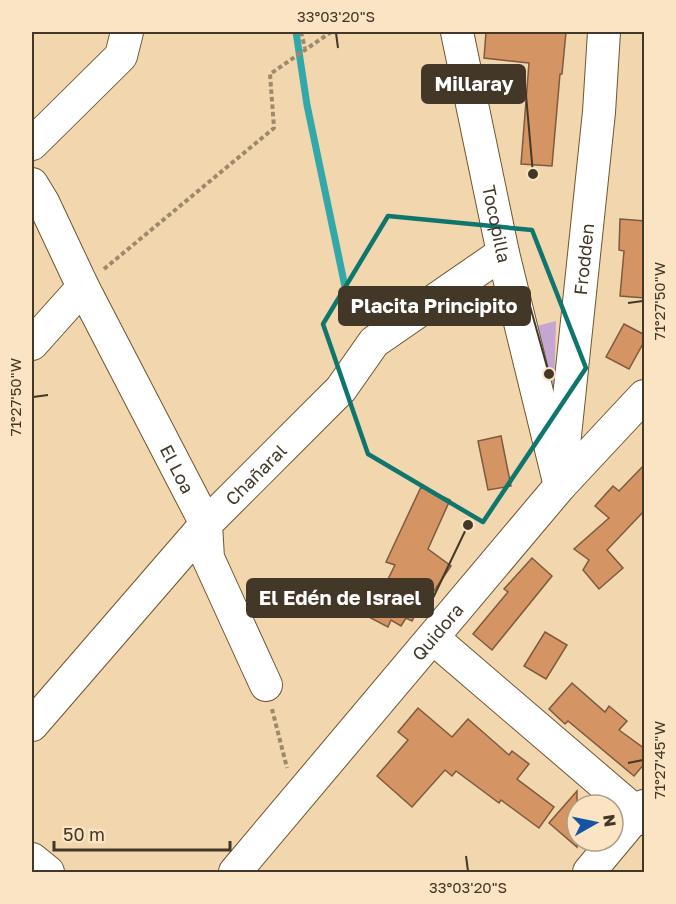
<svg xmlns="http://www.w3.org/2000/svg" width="676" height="904" font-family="'Golos Text',sans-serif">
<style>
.green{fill:#c4a6d0}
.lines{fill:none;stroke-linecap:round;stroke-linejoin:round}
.stream{stroke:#33a8aa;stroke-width:7}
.building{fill:#d49464;stroke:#7e5a3f;stroke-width:1.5}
.minor-casing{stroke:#6d5530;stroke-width:34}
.path{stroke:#9d8a6d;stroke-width:4;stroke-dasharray:4.5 3;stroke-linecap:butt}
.minor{stroke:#fff;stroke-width:32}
.marked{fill:none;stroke:#0f766e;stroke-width:4.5;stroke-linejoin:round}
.ticks{fill:none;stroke:#433828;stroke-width:2}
.labels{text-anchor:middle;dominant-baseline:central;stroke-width:4.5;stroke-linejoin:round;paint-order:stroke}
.street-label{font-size:18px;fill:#433828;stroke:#fbe4c3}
.leader{fill:none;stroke:#433828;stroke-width:2}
.callout-dot{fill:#433828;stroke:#fbe4c3;stroke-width:2}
.callout{fill:#433828;stroke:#433828;stroke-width:2}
.callout-label{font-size:20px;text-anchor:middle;font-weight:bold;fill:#fff}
.neatline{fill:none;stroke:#433828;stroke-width:2}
.ticks-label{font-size:15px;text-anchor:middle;fill:#433828}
</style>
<rect width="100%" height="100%" fill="#f2d6ad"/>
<path class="green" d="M556,321L553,422L533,327Z"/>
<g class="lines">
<path class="stream" d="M296,32L307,105L348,301"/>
</g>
<g class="building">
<path d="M486,32H566L562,74H560L552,166L521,164L529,63L484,58Z"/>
<path d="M620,219L645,221V298L620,296L624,251L619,250Z"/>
<path d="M624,324L645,335V340L629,369L606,357Z"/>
<path d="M501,436L511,486L488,490L478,441Z"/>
<path d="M645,464V510L607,550L623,568L599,589L583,570L589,560L574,549L609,518L595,506L613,486L619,491Z"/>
<path d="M421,487L450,500L428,549L451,566L434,591L430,587L412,621L406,618L401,626L391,620L388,627L363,614L373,596L378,599L395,565L386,562Z"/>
<path d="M532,558L552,576L492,650L473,634L508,592L504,589Z"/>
<path d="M545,632L567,645L546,679L524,666Z"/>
<path d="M572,683L605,712L609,706L627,721L619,730L645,749V763L634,776L568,721L565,724L549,709Z"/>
<path d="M418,708L452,737L468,719L509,755L512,751L529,764L517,779L554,807L539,828L501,800L499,803L456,771L452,776L445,770L412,807L377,776L408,740L398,732Z"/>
<path d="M577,791V847L549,823Z"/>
</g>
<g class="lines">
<defs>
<g id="minor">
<path id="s1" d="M457,32L503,253L560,486"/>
<path d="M32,144L121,56L127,32"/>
<path id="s2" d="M32,184L43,202L83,287L206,524L208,558L266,685"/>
<path d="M32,344L83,287"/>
<path id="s3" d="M562,464L599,112L604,32"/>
<path d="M433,638L644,819"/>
<path id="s4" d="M32,725L206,524L341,389L374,342L503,253"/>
<path d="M32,859L48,872"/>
<path id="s5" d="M235,872L560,486L644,396"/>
<path d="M589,872L644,806"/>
</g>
</defs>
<use href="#minor" class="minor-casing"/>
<g class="path">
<path d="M301,32L305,48"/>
<path d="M104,269L274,128L270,74L331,32"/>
<path d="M272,709L287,768"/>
</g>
<use href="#minor" class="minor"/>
</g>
<path class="marked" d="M388,216L532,230L586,368L483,522L368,454L323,324Z"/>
<path class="ticks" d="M336,33L338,48M628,303L643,301M33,397L48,395M628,763L643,760M466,856L468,871"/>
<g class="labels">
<g class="street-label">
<text stroke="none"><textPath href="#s1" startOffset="196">Tocopilla</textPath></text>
<text stroke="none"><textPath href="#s3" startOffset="206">Frodden</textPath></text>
<text stroke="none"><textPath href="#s2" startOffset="320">El Loa</textPath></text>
<text stroke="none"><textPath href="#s4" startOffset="336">Chañaral</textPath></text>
<text stroke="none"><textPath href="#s5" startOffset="314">Quidora</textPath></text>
</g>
</g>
<path class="leader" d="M533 174L525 84M549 374L530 306M468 525L433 598"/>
<g class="callout-dot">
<circle cx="533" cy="174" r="6"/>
<circle cx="549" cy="374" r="6"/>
<circle cx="468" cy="525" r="6"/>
</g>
<g class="callout">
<rect x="422" y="65" width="103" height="38" rx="6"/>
<rect x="339" y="287" width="191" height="38" rx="6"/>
<rect x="247" y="579" width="186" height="38" rx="6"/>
</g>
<g class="callout-label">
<text x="474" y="91">Millaray</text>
<text x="434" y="313">Placita Principito</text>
<text x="340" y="605">El Edén de Israel</text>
</g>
<rect width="676" height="904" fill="none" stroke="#fbe4c3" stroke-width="66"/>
<g transform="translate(595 823) rotate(81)"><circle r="28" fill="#fbe4c3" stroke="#b19f85" stroke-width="1.5"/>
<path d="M0-4.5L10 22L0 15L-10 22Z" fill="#1354a4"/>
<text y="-9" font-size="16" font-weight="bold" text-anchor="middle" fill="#433828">N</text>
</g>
<path d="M54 841v9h176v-9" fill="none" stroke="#433828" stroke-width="3"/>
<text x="63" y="841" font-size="18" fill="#433828" stroke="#fbe4c3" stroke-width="4.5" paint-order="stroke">50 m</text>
<rect x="33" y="33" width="610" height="838" class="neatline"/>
<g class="ticks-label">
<text x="336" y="22">33°03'20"S</text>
<text transform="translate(660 301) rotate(-90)" y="5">71°27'50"W</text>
<text transform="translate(16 397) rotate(-90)" y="5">71°27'50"W</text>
<text transform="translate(660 760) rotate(-90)" y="5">71°27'45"W</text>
<text x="468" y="893">33°03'20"S</text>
</g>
</svg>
